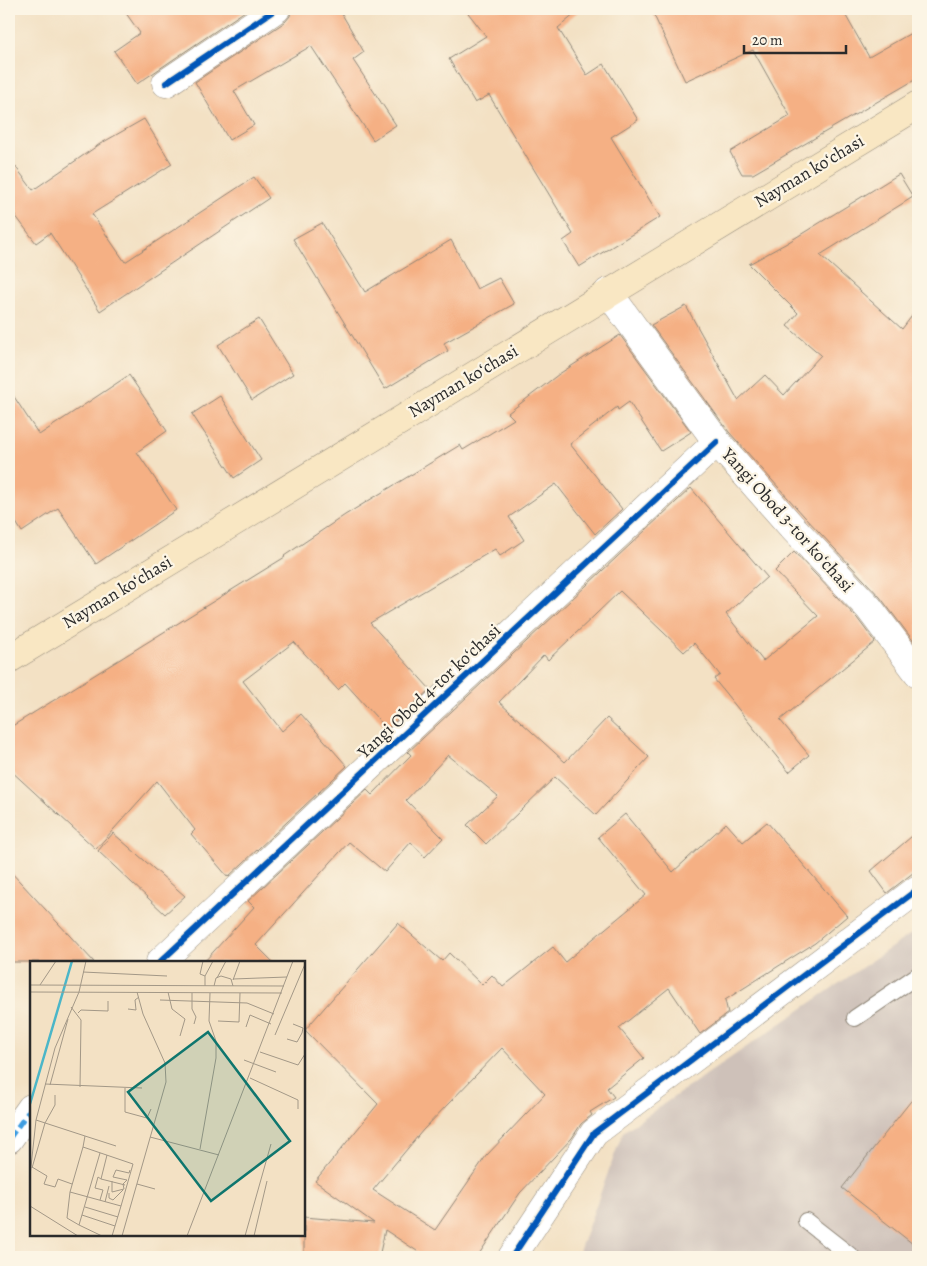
<svg xmlns="http://www.w3.org/2000/svg" width="927" height="1266" font-family="Alegreya,serif">
<style>
.industrial{fill:#cec1b9}
.building{fill:#f5b084;fill-rule:evenodd}
.lines{fill:none;stroke-linecap:round;stroke-linejoin:round}
.service-casing{stroke:#8f8678;stroke-width:18}
.minor-casing{stroke:#8f8678;stroke-width:29}
.secondary-casing{stroke:#8f8678;stroke-width:29}
.service{stroke:#fff;stroke-width:16}
.minor{stroke:#fff;stroke-width:28}
.secondary{stroke:#f9e7c3;stroke-width:28}
.quiet{stroke:#3d9ce1;stroke-width:5;stroke-dasharray:10 5;stroke-linecap:butt}
.cycleway-casing{stroke:#fcf5e5;stroke-width:9}
.cycleway{stroke:#0057b8;stroke-width:6}
.labels{text-anchor:middle;dominant-baseline:central;stroke-width:4.5;stroke-linejoin:round;paint-order:stroke}
.street-label{font-size:18px;fill:#2b2b2b;stroke:#fcf5e5}
.inset-river{fill:none;stroke:#4bb6c8;stroke-width:2.5}
.inset-road{fill:none;stroke:#a39887;stroke-width:1}
.view{fill:#0f766e;fill-opacity:0.15;stroke:#0f766e;stroke-width:2.5}
.inset-edge{fill:none;stroke:#2b2b2b;stroke-width:2.5}
</style>
<rect width="100%" height="100%" fill="#fcf5e5"/>
<filter id="ink" filterUnits="userSpaceOnUse"><feTurbulence type="fractalNoise" baseFrequency=".02" numOctaves="2"/><feDisplacementMap in="SourceGraphic" scale="10" xChannelSelector="R" yChannelSelector="G"/><feConvolveMatrix kernelMatrix="1 2 1 2 8 2 1 2 1" color-interpolation-filters="sRGB"/></filter>
<filter id="wash" filterUnits="userSpaceOnUse"><feTurbulence type="fractalNoise" baseFrequency=".0096" numOctaves="4" result="noise"/><feDisplacementMap in="SourceGraphic" scale="20" xChannelSelector="R" yChannelSelector="G"/><feGaussianBlur stdDeviation="1.12" result="paint"/><feColorMatrix in="noise" values="0 0 0 0 0 0 0 0 0 0 0 0 0 0 0 0 0 1.4 0 .05"/><feComposite in="paint" operator="in"/></filter>
<g filter="url(#wash)">
<rect width="100%" height="100%" fill="#f3e1c4"/>
<path class="industrial" d="M918,929V1257H577L623,1132Z"/>
<g id="blocks">
<g class="building">
<path d="M123,9H248L137,84L114,51L140,33Z"/>
<path d="M291,9H339L364,52L353,60L396,125L373,140L311,46L234,91L254,125L229,140L195,82L285,22L290,16Z"/>
<path d="M465,9H581L558,28L587,75L604,64L638,120L611,137L660,217L579,267L563,241L573,234L489,95L475,103L449,59L486,36Z"/>
<path d="M651,9H842L869,57L918,29V78L753,174H742L730,152L790,116L753,50L685,81Z"/>
<path d="M144,119L172,164L92,214L125,262L254,177L269,198L100,311L50,233L36,243L9,207V158L33,190L100,144Z"/>
<path d="M899,174L913,197L820,255L902,329L918,308V647L880,597L804,516L729,432L651,325L686,306L738,400L765,375L784,395L821,355L787,326L798,313L749,264L787,243Z"/>
<path d="M322,223L365,292L451,240L477,289L499,278L514,304L444,343L448,351L385,389L293,239Z"/>
<path d="M259,319L293,374L252,400L218,345Z"/>
<path d="M620,335L691,432L661,451L629,402L618,410L617,407L570,444L622,509L595,534L556,484L509,517L524,540L500,556L495,549L370,623L430,689L387,729L345,683L338,690L294,642L243,681L282,731L301,714L347,766L228,877L191,834L195,830L157,781L96,849L9,769V728L285,557L284,556L345,515L460,445L463,450L514,419L508,413L559,374Z"/>
<path d="M129,375L167,431L137,452L176,510L96,564L58,508L22,532L9,511V389L39,435Z"/>
<path d="M220,396L261,460L234,478L192,414Z"/>
<path d="M691,488L767,577L726,614L763,661L818,616L775,571L794,552L857,618L875,642L780,720L809,755L789,772L714,679L720,675L694,643L684,652L620,591L548,660L544,655L499,702L565,762L607,718L649,757L596,815L555,777L486,844L467,825L498,796L448,755L406,800L443,838L425,857L411,842L385,872L349,842L256,945L273,962H204L254,907L248,901L367,790L372,795L411,755L408,752Z"/>
<path d="M625,814L673,872L726,823L743,842L767,822L847,916L815,943L725,1000L728,1013L700,1034L669,988L619,1028L644,1058L607,1088L614,1097L590,1112L592,1115L581,1124L572,1138L520,1193L477,1257H417L420,1253L385,1230L379,1257H304V1217L374,1223L315,1181L378,1104L305,1030L398,923L442,961L449,953L482,985L492,975L503,987L553,947L565,962L646,895L598,837ZM502,1048L545,1094L486,1156L435,1230L373,1190L423,1130Z"/>
<path d="M918,831V869L887,893L871,871Z"/>
<path d="M113,833L185,896L165,914L98,851Z"/>
<path d="M9,870L94,962H9Z"/>
<path d="M918,1092V1248L842,1188Z"/>
</g>
</g>
</g>
<g filter="url(#ink)">
<use href="#blocks" fill-opacity="0" stroke="#8f8678" stroke-width="1"/>
<g class="lines">
<defs>
<g id="service">
<path d="M855,1018L918,975"/>
<path d="M806,1221L852,1257"/>
</g>
<g id="minor">
<path d="M166,83L276,9"/>
<path d="M608,292L717,442L792,527L869,608L918,673"/>
<path d="M160,962L717,442"/>
<path d="M9,1139L31,1108"/>
<path d="M512,1257L594,1133L918,889"/>
</g>
<path id="secondary" d="M9,659L918,105"/>
</defs>
<use href="#service" class="service-casing"/>
<use href="#minor" class="minor-casing"/>
<use href="#secondary" class="secondary-casing"/>
<use href="#service" class="service"/>
<use href="#minor" class="minor"/>
<use href="#secondary" class="secondary"/>
<path class="quiet" d="M9,1139L31,1108"/>
<defs>
<g id="cycleway">
<path d="M166,83L276,9"/>
<path d="M160,962L717,442"/>
<path d="M512,1257L594,1133L918,889"/>
</g>
</defs>
<use href="#cycleway" class="cycleway-casing"/>
<use href="#cycleway" class="cycleway"/>
</g>
</g>
<g class="labels">
<g class="street-label">
<text transform="translate(809 171) rotate(-31)">Nayman koʻchasi</text>
<text transform="translate(463 381) rotate(-31)">Nayman koʻchasi</text>
<text transform="translate(788 520) rotate(48)">Yangi Obod 3-tor koʻchasi</text>
<text transform="translate(117 592) rotate(-31)">Nayman koʻchasi</text>
<text transform="translate(429 691) rotate(-43)">Yangi Obod 4-tor koʻchasi</text>
</g>
</g>
<g transform="translate(30 961)">
<rect width="275" height="275" fill="#f3e1c4"/>
<path class="inset-river" d="M0,143L42,0"/>
<path class="inset-road" d="M173,0L170,13L175,15V25M53,11L137,15M175,15L183,0M187,17L196,0M203,18L257,16M203,19L210,0M0,24L254,25M10,24L26,0M184,25L186,17L191,15L201,18L203,25M0,31L252,32M138,31L142,48L155,58L150,75M162,32V48L166,56L164,63M130,39L217,42L244,53M41,46L51,59L50,126M98,48L106,49L105,39L109,36M48,52L51,49L78,50V40M188,60L209,61L210,32M216,66L220,54L241,63M245,74L275,3M257,78L267,81L272,72L273,67L263,63M230,91L268,104L275,93M214,99L246,111M220,117L268,139V148M15,123L112,127M20,124L38,58M95,127V151L117,157L121,148M6,159L55,175L53,186M55,175L86,185M120,176L189,194M170,188L186,97V80L179,60L180,32M70,192L49,264L72,275M77,194L71,218L95,224M2,206L17,215L14,223L25,226L28,218L42,223M2,207L15,162L25,144V134M0,215L6,159L25,87L49,31L56,0M82,220V231L94,228L93,223L97,219L83,216L86,209L99,212L100,209M107,223L125,228M40,231L37,257L49,264M79,232V237L83,239L93,229M70,239L73,229L65,227L68,216L71,218M75,241L79,225M0,245L48,275M55,246L88,256M52,254L85,265M82,275L91,245L103,203L53,186L40,231L91,245M92,275L136,121L135,102L113,53L107,31M157,275L263,0M215,275L241,183M224,275L237,220"/>
<path class="view" d="M178,71L260,180L181,240L98,131Z"/>
<rect width="275" height="275" class="inset-edge"/>
</g>
<rect width="927" height="1266" fill="none" stroke="#fcf5e5" stroke-width="30"/>
<path d="M744 45v8h102v-8" fill="none" stroke="#2b2b2b" stroke-width="2.5"/>
<text x="752" y="45" font-size="15" fill="#2b2b2b" stroke="#fcf5e5" stroke-width="4" paint-order="stroke">20 m</text>
</svg>
